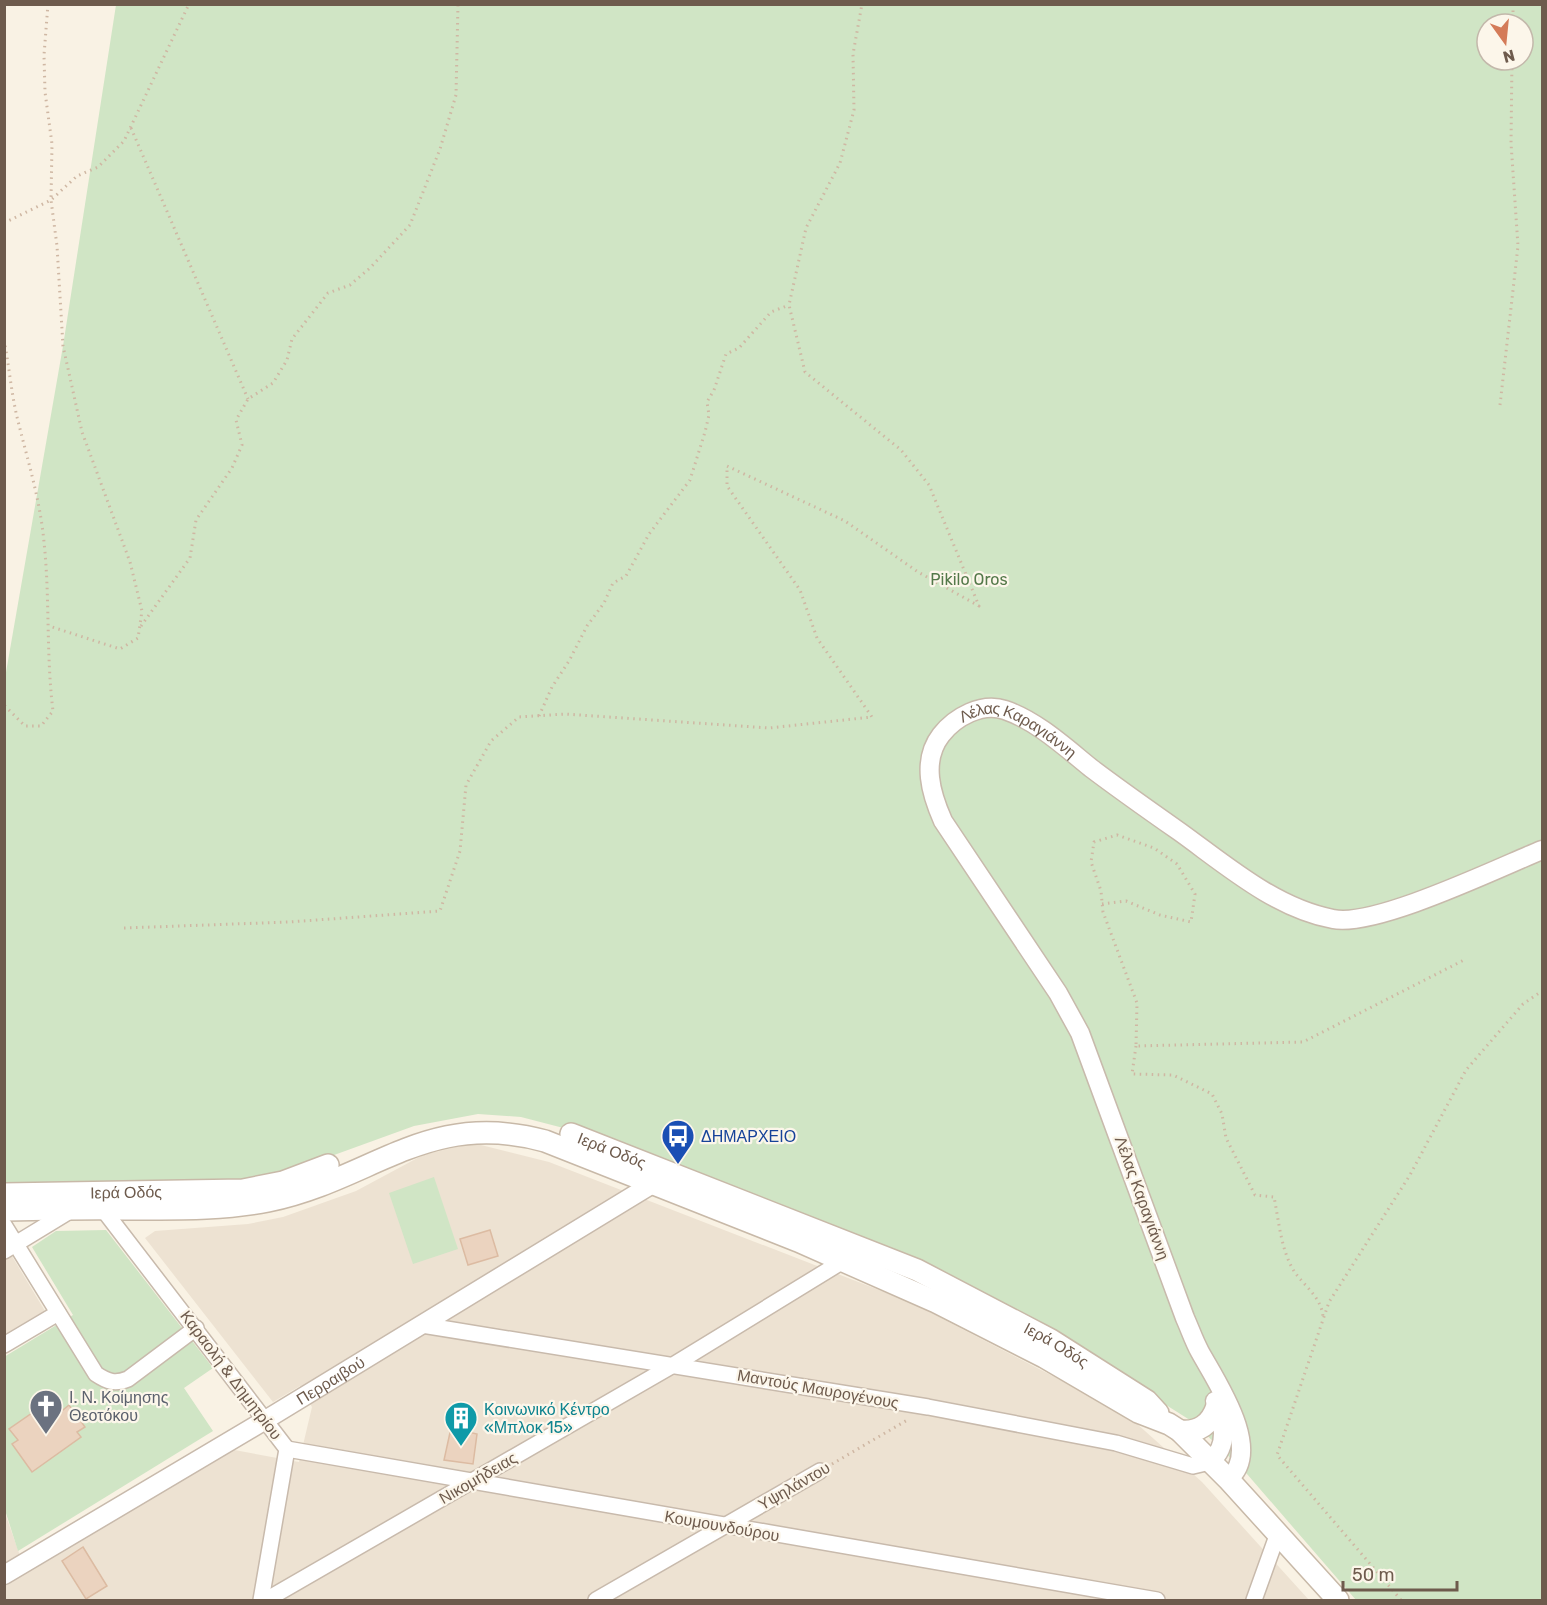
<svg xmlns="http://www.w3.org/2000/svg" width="1547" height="1605" font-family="Rubik,sans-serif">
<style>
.residential{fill:#ede2d2}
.green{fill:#d0e5c5;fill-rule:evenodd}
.building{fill:#ebd3bf;stroke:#dcbba2;stroke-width:1.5}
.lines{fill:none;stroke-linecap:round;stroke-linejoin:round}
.minor-casing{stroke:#c8baac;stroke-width:18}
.tertiary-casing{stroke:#c8baac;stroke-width:21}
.secondary-casing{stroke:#c8b9a8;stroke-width:24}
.path{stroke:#cfb7a3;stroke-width:3;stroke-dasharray:1.5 4.5;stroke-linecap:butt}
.minor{stroke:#fff;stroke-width:15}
.tertiary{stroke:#fff;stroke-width:18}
.secondary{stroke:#fff;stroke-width:21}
.labels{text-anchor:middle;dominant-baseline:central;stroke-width:4.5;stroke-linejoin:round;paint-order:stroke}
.park-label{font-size:16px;fill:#54794a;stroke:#fcf6ea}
.street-label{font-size:16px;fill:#6e5b4d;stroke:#fcf6ea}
.transit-label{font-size:16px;fill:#164399;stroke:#fcf6ea;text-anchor:start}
.worship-label{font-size:16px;fill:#5b616d;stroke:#fcf6ea;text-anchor:start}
.culture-label{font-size:16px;fill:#0d838f;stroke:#fcf6ea;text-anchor:start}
</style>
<rect width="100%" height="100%" fill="#f9f2e4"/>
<g class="residential">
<path d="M473,1143L549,1162L910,1302L1126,1414L1202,1482L1309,1600H5L4,1510L26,1573L229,1449L299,1462L312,1407L300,1386L273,1402L145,1238L155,1231L248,1224L283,1217L356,1191L423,1155Z"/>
<path d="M4,1243L45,1311L5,1335H4Z"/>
</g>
<g class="green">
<path d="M116,5H1542V1600H1356L1247,1474L1193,1422L1087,1355L575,1131L521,1117L478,1114L414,1126L290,1171L246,1183L5,1188V678L63,346ZM1487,24H1523V60H1487Z"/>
<path d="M434,1177L458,1249L413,1264L389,1193Z"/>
<path d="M106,1230L213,1368L184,1388L213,1431L18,1551L5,1510L4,1357L73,1315L32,1247L56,1231Z"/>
</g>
<g class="building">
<path d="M490,1230L498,1256L468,1265L460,1239Z"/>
<path d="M48,1402L52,1408L58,1403L63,1410L69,1405L85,1427L77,1432L81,1437L32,1472L12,1444L18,1440L9,1429Z"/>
<path d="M451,1428L477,1434L473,1464L444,1460Z"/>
<path d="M83,1547L107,1586L86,1599L62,1561Z"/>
</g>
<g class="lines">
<defs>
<g id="minor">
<path d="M102,1208L287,1449L261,1600"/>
<path d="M4,1225L96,1374C108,1382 115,1384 128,1379L196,1328"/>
<path d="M4,1251L73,1209"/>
<path d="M422,1325L928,1407L1116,1443L1193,1466L1210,1462"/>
<path d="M4,1345L58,1313"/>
<path d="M287,1449L1157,1600"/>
<path d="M266,1600L675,1364L843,1261"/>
<path d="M596,1600L820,1471"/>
<path d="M1254,1600L1278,1533"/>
</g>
<g id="tertiary">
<path d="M1210,1462C1230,1445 1223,1423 1215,1401"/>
<path id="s1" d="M1228,1479C1264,1451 1216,1381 1200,1352C1194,1341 1190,1329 1185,1318L1080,1033L1058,993L943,821C931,794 921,761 941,735C955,717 982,702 1005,710C1037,721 1065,747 1091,768C1120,790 1150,811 1180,832C1226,865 1275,908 1333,919C1374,928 1498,868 1542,850"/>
<path id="s2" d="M4,1575L267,1419L654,1183"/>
</g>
<g id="secondary">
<path id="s3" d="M571,1134L917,1270L1051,1340L1147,1401L1158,1413"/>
<path id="s4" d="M4,1194L243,1190L283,1182L328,1165"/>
<path d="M4,1210C47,1209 89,1208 132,1209C177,1209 223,1210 268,1201C374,1179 427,1109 545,1141L798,1241L936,1302L1044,1357L1138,1412L1169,1424L1180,1431L1228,1479L1338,1600"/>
<path d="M1180,1431C1199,1433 1211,1424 1217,1406"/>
</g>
</defs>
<use href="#minor" class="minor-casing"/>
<use href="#tertiary" class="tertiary-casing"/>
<use href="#secondary" class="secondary-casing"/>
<g class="path">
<path d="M48,4L44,55L45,92L52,144L51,200L57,246L63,346L82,432L130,562L142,611L138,638L120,649L49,626"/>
<path d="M1513,24V4"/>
<path d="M131,128L248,399"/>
<path d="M4,223L51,200L77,176L98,167L124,141L189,4"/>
<path d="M4,340C9,365 11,391 17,417C27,458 40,499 44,542C50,598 46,655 53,711L41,726H25L4,705"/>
<path d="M1500,405L1518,246L1511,143L1512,60"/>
<path d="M141,626L190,558L196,520L232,468L242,445L236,420L248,399L273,383L287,360L292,339L328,293L350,285L370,268L410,225L440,149L456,95L458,4"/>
<path d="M4,676V684"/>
<path d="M539,716L552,687L569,661L587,626L604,603L613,583L626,576L649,534L690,480L705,432L709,415L707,402L714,390L726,354L739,348L771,312L789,305"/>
<path d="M1102,904L1126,901L1160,915L1191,922L1195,894L1177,864L1154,848L1117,835L1094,842L1091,862L1101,891L1103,912L1137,1003L1136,1046L1303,1042L1466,959"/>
<path d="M124,928L289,922L440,911L460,851L466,785L491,741L519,717L565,714L769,728L872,717L817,638L800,590L727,486V466L845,521L918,572L979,606L929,485L901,450L805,372L789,305L806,228L840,163L854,110L853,54L862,4"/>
<path d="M1136,1046L1132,1074L1173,1075L1212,1094L1222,1114L1226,1138L1255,1195L1274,1197C1279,1221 1281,1253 1296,1274C1306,1287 1322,1299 1323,1317"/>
<path d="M832,1464L909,1419"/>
<path d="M1401,1600L1277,1455L1329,1302L1410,1175L1466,1070L1523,1004L1542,991"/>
</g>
<use href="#minor" class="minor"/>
<use href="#tertiary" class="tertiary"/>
<use href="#secondary" class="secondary"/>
</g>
<defs>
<symbol id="bus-pin" viewBox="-11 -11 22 30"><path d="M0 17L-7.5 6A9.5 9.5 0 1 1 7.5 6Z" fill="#1a4fb4" stroke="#fcf6ea"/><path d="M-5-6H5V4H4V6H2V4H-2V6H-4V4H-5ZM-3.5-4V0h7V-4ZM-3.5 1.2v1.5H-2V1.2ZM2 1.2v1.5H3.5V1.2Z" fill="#fff"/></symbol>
<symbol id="church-pin" viewBox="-11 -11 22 30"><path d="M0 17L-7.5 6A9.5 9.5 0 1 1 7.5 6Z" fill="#6b7280" stroke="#fcf6ea"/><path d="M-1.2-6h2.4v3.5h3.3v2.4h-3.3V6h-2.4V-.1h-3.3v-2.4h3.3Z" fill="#fff"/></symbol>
<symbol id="building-pin" viewBox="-11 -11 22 30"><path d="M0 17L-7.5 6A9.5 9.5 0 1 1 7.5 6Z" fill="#0f9aa8" stroke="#fcf6ea"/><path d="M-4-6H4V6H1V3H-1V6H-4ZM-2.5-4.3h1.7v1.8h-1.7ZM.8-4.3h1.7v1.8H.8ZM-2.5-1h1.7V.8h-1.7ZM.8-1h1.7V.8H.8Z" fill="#fff"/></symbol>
</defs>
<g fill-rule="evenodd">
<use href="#bus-pin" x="659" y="1117" width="38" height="52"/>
<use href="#church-pin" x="27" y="1387" width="38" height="52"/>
<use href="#building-pin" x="442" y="1399" width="38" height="52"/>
</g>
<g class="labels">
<g class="park-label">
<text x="969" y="579">Pikilo Oros</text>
</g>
<g class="street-label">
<text stroke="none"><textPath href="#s1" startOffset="915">Λέλας Καραγιάννη</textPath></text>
<text stroke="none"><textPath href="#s3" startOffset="44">Ιερά Οδός</textPath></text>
<text stroke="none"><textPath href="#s4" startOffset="122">Ιερά Οδός</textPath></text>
<text transform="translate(1142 1198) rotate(70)">Λέλας Καραγιάννη</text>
<text stroke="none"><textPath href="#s3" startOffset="530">Ιερά Οδός</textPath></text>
<text transform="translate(231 1375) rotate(53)">Καραολή &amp; Δημητρίου</text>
<text stroke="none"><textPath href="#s2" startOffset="380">Περραιβού</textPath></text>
<text transform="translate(818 1389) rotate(10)">Μαντούς Μαυρογένους</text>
<text transform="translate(478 1478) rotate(-30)">Νικομήδειας</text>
<text transform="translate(794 1486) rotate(-30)">Υψηλάντου</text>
<text transform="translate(722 1526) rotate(10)">Κουμουνδούρου</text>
</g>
<g class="transit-label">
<text x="701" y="1136">ΔΗΜΑΡΧΕΙΟ</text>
</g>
<g class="worship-label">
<text x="69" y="1397">Ι. Ν. Κοίμησης<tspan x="69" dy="18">Θεοτόκου</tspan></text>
</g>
<g class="culture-label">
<text x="484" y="1409">Κοινωνικό Κέντρο<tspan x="484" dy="18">«Μπλοκ 15»</tspan></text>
</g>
</g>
<rect width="1547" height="1605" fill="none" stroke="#6e5b4d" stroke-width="12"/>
<g transform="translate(1505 42) rotate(165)"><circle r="28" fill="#fcf6ea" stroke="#c3b8ab" stroke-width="1.5"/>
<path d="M0-4.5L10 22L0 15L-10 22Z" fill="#d47b58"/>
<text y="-9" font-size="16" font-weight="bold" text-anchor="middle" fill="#6e5b4d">N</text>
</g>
<path d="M1343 1581v9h114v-9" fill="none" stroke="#6e5b4d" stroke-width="3"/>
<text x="1352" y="1581" font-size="18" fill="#6e5b4d" stroke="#fcf6ea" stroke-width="4.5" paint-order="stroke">50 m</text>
</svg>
